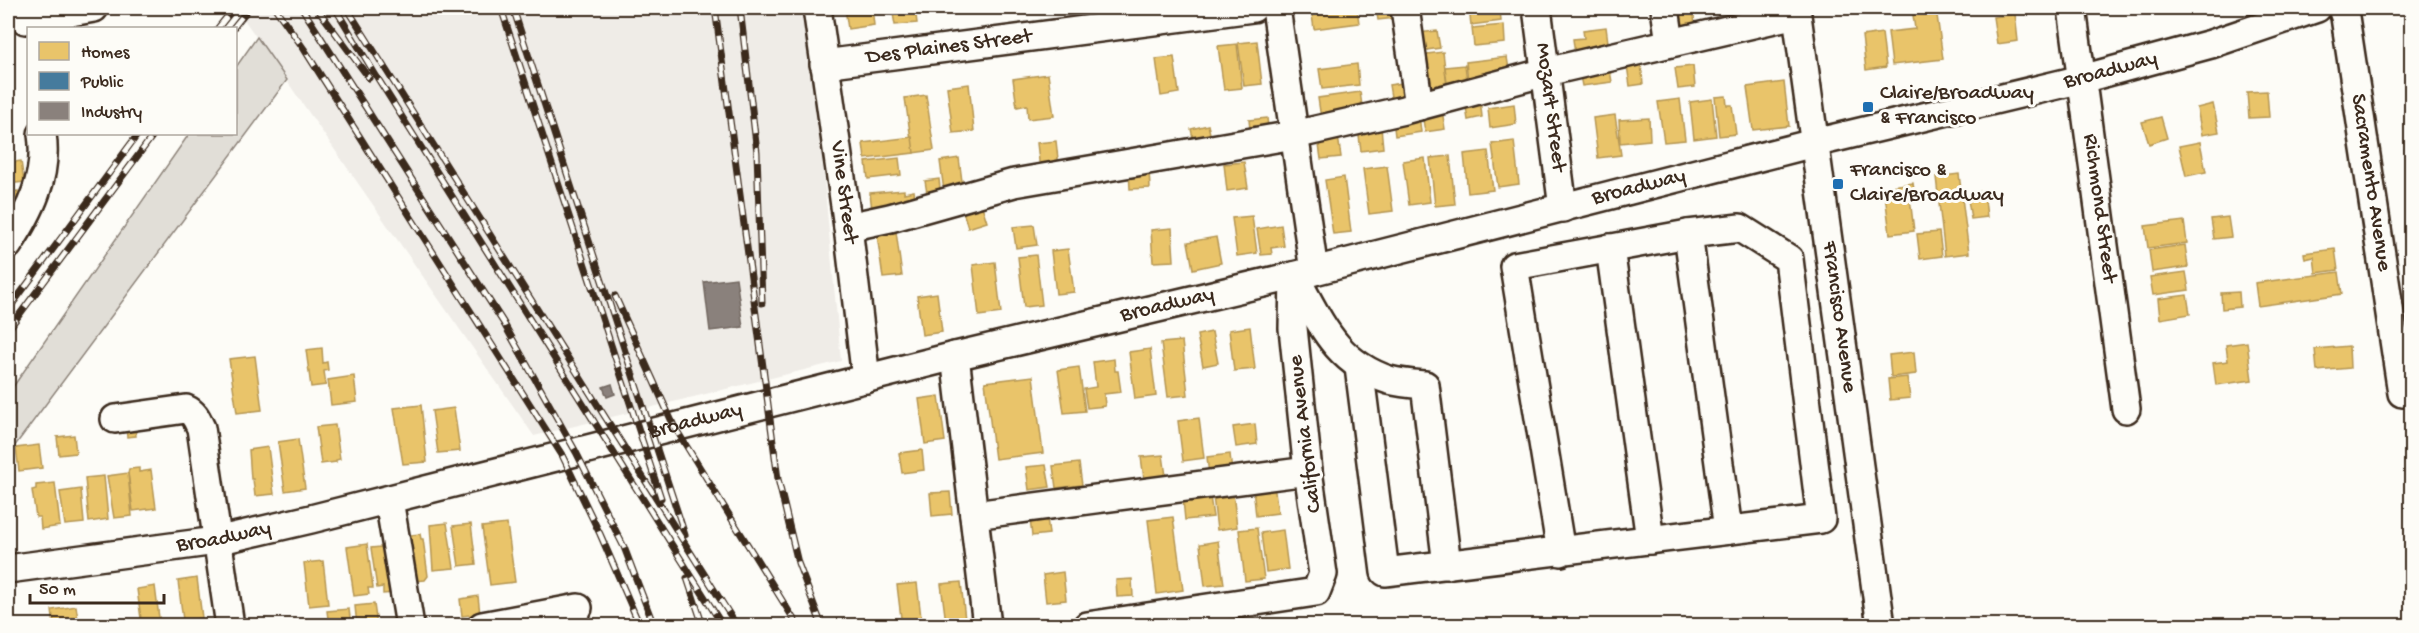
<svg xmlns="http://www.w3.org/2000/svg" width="2419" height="633" font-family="'Gochi Hand',sans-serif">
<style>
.built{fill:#efece7}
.green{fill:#e1ded7;stroke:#8e847a;stroke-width:1.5}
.homes{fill:#e9c46a;stroke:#b59653;stroke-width:1.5}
.public{fill:#457b9d;stroke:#426377;stroke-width:1.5}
.industry{fill:#8a817c;stroke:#726760;stroke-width:1.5}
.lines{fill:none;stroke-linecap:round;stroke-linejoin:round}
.minor-casing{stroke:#3b2a1e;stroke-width:32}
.minor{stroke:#fdfcf7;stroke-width:27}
.rail-casing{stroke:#3b2a1e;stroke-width:7}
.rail{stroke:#fdfcf7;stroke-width:4.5;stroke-dasharray:14;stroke-linecap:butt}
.poi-dot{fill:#1f6fb2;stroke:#fdfcf7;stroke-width:2}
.labels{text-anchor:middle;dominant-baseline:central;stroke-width:6;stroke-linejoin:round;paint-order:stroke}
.street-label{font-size:22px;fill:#3b2a1e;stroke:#fdfcf7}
.poi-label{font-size:22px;fill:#3b2a1e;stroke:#fdfcf7;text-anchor:start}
</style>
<rect width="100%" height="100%" fill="#fdfcf7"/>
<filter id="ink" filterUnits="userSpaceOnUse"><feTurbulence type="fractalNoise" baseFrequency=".0167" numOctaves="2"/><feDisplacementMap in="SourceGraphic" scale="12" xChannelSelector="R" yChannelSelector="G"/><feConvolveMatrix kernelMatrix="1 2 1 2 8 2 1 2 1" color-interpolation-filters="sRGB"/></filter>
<g filter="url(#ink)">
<path class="built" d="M236,8H808L841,361L534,436Z"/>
<path class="green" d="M257,37L287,80L8,455V394L189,134H236V67Z"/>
<g class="homes">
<path d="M845,8H872L874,25L848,29Z"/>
<path d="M892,8H915L917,23L895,25Z"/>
<path d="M935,8H955L956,10L936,12Z"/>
<path d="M1311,8H1357L1359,23L1314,29Z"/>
<path d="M1376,8H1395L1396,18L1378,20Z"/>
<path d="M1469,8H1500L1501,21L1471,25Z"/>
<path d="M1676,8H1693L1695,25L1678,27Z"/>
<path d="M1723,8H1755L1723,12Z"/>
<path d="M1912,8H1936L1943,59L1892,65L1888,32L1915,29Z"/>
<path d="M2015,14L2018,41L1997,44L1993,17Z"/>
<path d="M1504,25L1505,43L1474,46L1472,28Z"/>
<path d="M1606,27L1609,50L1575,54L1573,39L1584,38L1583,30Z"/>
<path d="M1437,31L1440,48L1420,51L1417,33Z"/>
<path d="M1882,33L1886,67L1866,70L1862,36Z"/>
<path d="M1257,41L1262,84L1244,86L1238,43Z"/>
<path d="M1237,44L1242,88L1224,90L1218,46Z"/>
<path d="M1443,52L1447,86L1423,88L1419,55Z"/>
<path d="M1174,57L1179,93L1161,96L1156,59Z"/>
<path d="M1507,57L1510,76L1468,81L1466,62Z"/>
<path d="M1641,63L1643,84L1630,86L1627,65Z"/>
<path d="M1357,64L1359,85L1322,89L1319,69Z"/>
<path d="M1465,65L1467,81L1447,83L1445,67Z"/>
<path d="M1609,65L1612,82L1582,86L1579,70Z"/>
<path d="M1693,66L1695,87L1678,89L1675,68Z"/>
<path d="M1048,74L1054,116L1028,119L1027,105L1017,107L1013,79Z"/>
<path d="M1409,82L1411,100L1392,103L1389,85Z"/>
<path d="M1784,82L1789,126L1753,130L1747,87Z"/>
<path d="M969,84L974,131L953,133L947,87Z"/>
<path d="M2267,91L2269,117L2249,118L2247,92Z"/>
<path d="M1360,92L1363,112L1321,118L1318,98Z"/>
<path d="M926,95L934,150L913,153L905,98Z"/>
<path d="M1726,96L1727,105H1732L1736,134L1719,136L1715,97Z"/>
<path d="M1480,99L1482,117L1468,120L1465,101Z"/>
<path d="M1680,99L1685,140L1664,142L1658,102Z"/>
<path d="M1712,99L1716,136L1694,139L1690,102Z"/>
<path d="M1514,104L1516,124L1490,128L1488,108Z"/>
<path d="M2213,104L2219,132L2202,135L2197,108Z"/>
<path d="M1442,110L1445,129L1425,132L1422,113Z"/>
<path d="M1419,115L1421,132L1395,136L1393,119Z"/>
<path d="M1615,115L1621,155L1598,158L1593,118Z"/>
<path d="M2161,117L2167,138L2149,144L2142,122Z"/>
<path d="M1267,118L1269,135L1251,138L1249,120Z"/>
<path d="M1649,118L1650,140L1620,143L1619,120Z"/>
<path d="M1208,125L1212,142L1195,146L1191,129Z"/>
<path d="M1381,127L1383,148L1361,151L1358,129Z"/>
<path d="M1338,136L1341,157L1321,159L1318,138Z"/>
<path d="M912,137L914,153L865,159L863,143Z"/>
<path d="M1056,141L1059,168L1040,170L1037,143Z"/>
<path d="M1514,141L1519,184L1498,187L1492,144Z"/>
<path d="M2200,142L2206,172L2186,176L2179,146Z"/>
<path d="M1488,151L1493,190L1468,193L1464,154Z"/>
<path d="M1450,156L1455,204L1435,206L1430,158Z"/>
<path d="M899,158L901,175L868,179L866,162Z"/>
<path d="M959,158L963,189L944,191L940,161Z"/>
<path d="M1425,158L1430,202L1409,205L1403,161Z"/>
<path d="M21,161L24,182L8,184V163Z"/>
<path d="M1244,162L1248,188L1227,191L1224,164Z"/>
<path d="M1387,166L1393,211L1369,214L1363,169Z"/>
<path d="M1149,170L1150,188L1130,189L1129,171Z"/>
<path d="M1959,174L1969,253L1945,256L1936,177Z"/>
<path d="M1344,177L1351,232L1333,234L1325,180Z"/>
<path d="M939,179L941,197L928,199L925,181Z"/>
<path d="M1913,183L1915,197L1910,198L1914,231L1890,234L1884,187Z"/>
<path d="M904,190V193L914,191L916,205L872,210L870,193Z"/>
<path d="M18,191L20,212L8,213V192Z"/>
<path d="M1984,191L1987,217L1971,219L1967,193Z"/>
<path d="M981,203L987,222L968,228L962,208Z"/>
<path d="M1252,216L1257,253L1237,256L1232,218Z"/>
<path d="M2228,217L2231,237L2214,239L2211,219Z"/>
<path d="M2184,221L2187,243L2148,248L2145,226Z"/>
<path d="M895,224L902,276L883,278L876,227Z"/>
<path d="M1034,225L1037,245L1016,248L1013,227Z"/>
<path d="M1281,225L1284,246L1271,248L1272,254L1261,255L1257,229Z"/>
<path d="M1172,228L1174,261L1153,262L1151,230Z"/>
<path d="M1939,232L1942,256L1920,259L1917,234Z"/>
<path d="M1216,237L1221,263L1193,269L1188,242Z"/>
<path d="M2185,245L2188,267L2152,272L2149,250Z"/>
<path d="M1068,249L1074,292L1056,294L1051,251Z"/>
<path d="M2335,249L2338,270L2316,273L2314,257L2305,259L2304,253Z"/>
<path d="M1036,255L1042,305L1024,307L1018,257Z"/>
<path d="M995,262L1001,313L979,316L973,265Z"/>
<path d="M2186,272L2189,290L2153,295L2150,277Z"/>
<path d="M2339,272L2342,294L2258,306L2255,283Z"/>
<path d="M2239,292L2240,307L2222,309L2221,293Z"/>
<path d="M937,293L942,332L922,335L917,296Z"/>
<path d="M2187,295L2190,314L2160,319L2158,299Z"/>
<path d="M1250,327L1255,369L1234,371L1229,330Z"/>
<path d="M1212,332L1218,363L1203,366L1197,335Z"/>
<path d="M1182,341L1188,395L1168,397L1161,343Z"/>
<path d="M2247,342L2252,380L2216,385L2213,363L2228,361L2226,345Z"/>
<path d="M2349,346L2350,368L2317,371L2315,349Z"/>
<path d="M322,348L323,363L327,362L328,370L324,371L326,385L311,387L306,350Z"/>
<path d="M1150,349L1156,396L1135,399L1129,352Z"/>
<path d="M1914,352L1916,374L1891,377L1889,355Z"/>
<path d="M255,356L262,410L237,413L229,359Z"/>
<path d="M1114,359L1115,371H1118L1121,392L1104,394L1105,406L1087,408L1084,389L1096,387L1093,362Z"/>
<path d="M1079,367L1085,411L1064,413L1058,370Z"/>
<path d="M354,376L357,402L331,405L328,380Z"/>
<path d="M1033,376L1043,453L995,459L985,382Z"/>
<path d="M1907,377L1910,398L1890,400L1888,379Z"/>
<path d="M939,396L945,441L925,444L919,399Z"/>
<path d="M421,405L427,462L403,464L394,408Z"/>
<path d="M454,408L460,451L438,453L432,411Z"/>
<path d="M1199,418L1204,458L1183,461L1178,421Z"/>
<path d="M1255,424L1257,444L1236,447L1233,427Z"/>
<path d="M335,425L340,459L336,460V462L321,464L316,427Z"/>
<path d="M135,427L136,436L127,437L126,428Z"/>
<path d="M74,435L76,453L59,455L57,437Z"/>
<path d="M298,439L305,488L285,491L278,442Z"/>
<path d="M39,445L42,468L19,471L16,448Z"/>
<path d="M268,447L274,494L255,496L253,479H251L249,450Z"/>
<path d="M922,450L924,470L902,473L899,453Z"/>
<path d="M1230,454L1232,472L1209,475L1207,457Z"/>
<path d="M1163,455L1166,476L1144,479L1141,457Z"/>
<path d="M1079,463L1082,485L1056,488L1053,466Z"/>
<path d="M1046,465L1050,487L1029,490L1026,467Z"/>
<path d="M139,468V472L151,470L156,508L133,511L128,473L129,469Z"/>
<path d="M128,473L132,516L114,518L107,476Z"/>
<path d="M104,476L108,519L89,522L85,478Z"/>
<path d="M55,483L60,526L41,529L40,517H36L32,490L36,489V485Z"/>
<path d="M1274,485L1278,513L1256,516L1253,488Z"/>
<path d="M81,489L84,523L65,525L60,492Z"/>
<path d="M950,492L952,514L932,516L930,493Z"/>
<path d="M1233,493L1237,527L1217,530L1213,496Z"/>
<path d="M1210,496L1213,517L1185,520L1183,500Z"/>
<path d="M1047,517L1049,534L1032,536L1030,519Z"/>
<path d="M1173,517L1183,590L1157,594L1148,520Z"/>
<path d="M447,523L454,568L433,570L430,525Z"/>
<path d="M471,524L476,564L459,566L453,526Z"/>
<path d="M507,524L515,582L490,585L482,527Z"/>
<path d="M1257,528L1264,579L1245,581L1239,530Z"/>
<path d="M1283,530L1288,569L1266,572L1261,533Z"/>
<path d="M420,534L421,539H423L428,576L425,580L414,581L402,536Z"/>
<path d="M1218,541L1224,584L1205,586L1200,544Z"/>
<path d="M367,544L373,588H368L369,594L354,596L347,547Z"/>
<path d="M391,546L393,593L383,594V587L377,588L371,548Z"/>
<path d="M323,561L328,604L309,606L304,563Z"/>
<path d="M1063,572L1066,600L1046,602L1043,575Z"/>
<path d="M197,578L202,618L183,620L178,581Z"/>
<path d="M1132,579L1133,596L1117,597L1116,580Z"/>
<path d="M961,582L965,620L946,623L941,584Z"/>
<path d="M917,583L922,626H902L897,585Z"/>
<path d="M155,586L160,626H142L137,589Z"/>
<path d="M478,596L480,614L462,616L460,599Z"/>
<path d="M374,604L377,626H357L355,606Z"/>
<path d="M76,606L79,626H54L52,610Z"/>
<path d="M349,609L351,626H329L327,611Z"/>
<path d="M395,620V626H379L378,623Z"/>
</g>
<path class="public" d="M2412,148V173H2408L2405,149Z"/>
<g class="industry">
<path d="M736,278L743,327L710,331L704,282Z"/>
<path d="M612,384L615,394L607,397L603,387Z"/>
</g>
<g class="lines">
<defs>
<g id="minor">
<path id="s1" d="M817,8L848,227L866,379"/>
<path d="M1276,8L1314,271"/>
<path d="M1405,8L1419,106"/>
<path id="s2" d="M1537,8L1563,208"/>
<path d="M1665,8L1670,43"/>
<path id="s3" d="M1796,8L1881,626"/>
<path id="s4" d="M2072,8L2126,409"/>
<path id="s5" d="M2342,8L2345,17L2402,393L2412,391"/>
<path d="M25,20L94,8"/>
<path id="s6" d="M824,64L1253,8"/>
<path d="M848,227L890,218L1014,183L1294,135L1404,110L1546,72L1796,14"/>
<path d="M1688,234L1728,530"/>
<path d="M8,245C31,210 48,176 42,134"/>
<path d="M1610,248L1650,540"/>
<path d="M1295,277C1321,323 1335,362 1389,380C1400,383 1413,384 1425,385L1447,565"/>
<path d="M955,356L987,626"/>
<path d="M1359,367L1385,572L1821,519L1789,259L1740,228L1688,234L1514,266L1561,552"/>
<path d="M115,419L186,409C195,413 197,420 201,428L230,626"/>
<path d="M389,500L410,626"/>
<path d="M974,515L1308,471"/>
<path id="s7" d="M8,569L216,541L311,519L955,356L1314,271L1814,143L2082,79L2211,44L2317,8"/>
<path d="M482,626L578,608"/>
<path d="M1087,626L1316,592L1323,574L1308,471L1293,328L1294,276"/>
</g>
</defs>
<use href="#minor" class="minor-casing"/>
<use href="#minor" class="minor"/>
<defs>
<g id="rail">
<path d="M275,8L304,49L562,455L600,534L640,626"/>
<path d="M302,8L503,322L576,452L624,547L654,626"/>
<path d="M317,8L369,78"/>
<path d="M335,8L375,74L723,626"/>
<path d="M347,8L737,626"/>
<path d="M501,8L661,498"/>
<path d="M513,8L685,535"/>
<path d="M715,8L778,479L798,563L822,626"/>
<path d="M740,8L757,152L762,303"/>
<path d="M218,28L234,8"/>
<path d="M233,28L249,8"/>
<path d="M615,296L674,426L798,626"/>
<path d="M8,310L138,134"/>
<path d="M8,330L154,134"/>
<path d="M687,578L703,626"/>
</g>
</defs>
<use href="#rail" class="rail-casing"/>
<use href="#rail" class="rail"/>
</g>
</g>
<g class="poi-dot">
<rect x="1862" y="101" width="12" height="12" rx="3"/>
<rect x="1832" y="178" width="12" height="12" rx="3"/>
</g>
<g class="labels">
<g class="street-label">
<text stroke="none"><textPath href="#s6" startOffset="126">Des Plaines Street</textPath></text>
<text stroke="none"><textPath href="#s7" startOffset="2162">Broadway</textPath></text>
<text stroke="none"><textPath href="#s2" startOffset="100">Mozart Street</textPath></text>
<text stroke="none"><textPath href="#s5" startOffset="177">Sacramento Avenue</textPath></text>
<text stroke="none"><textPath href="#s7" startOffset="1676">Broadway</textPath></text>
<text stroke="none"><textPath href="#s1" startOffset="186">Vine Street</textPath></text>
<text stroke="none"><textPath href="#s4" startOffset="202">Richmond Street</textPath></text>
<text stroke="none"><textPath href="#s7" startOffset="1190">Broadway</textPath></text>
<text stroke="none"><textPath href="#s3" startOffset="312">Francisco Avenue</textPath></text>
<text stroke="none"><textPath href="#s7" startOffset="704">Broadway</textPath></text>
<text transform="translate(1306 434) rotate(-97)">California Avenue</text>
<text stroke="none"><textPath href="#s7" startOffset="218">Broadway</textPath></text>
</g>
<g class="poi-label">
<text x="1880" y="94">Claire/Broadway<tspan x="1880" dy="25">&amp; Francisco</tspan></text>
<text x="1850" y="171">Francisco &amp;<tspan x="1850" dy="25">Claire/Broadway</tspan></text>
</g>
</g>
<rect width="2419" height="633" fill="none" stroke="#fdfcf7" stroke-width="30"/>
<rect x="15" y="15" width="2389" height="603" fill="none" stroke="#3b2a1e" stroke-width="2" filter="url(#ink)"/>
<rect x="27" y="27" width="210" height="108" fill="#fdfcf7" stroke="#afa8a0" stroke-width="1.5"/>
<rect x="39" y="42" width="30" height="18" fill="#e9c46a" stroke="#afa8a0" stroke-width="1.5"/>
<text x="81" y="57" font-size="18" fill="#3b2a1e">Homes</text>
<rect x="39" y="72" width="30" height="18" fill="#457b9d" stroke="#afa8a0" stroke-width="1.5"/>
<text x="81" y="87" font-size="18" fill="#3b2a1e">Public</text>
<rect x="39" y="102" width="30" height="18" fill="#8a817c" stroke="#afa8a0" stroke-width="1.5"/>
<text x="81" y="117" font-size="18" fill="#3b2a1e">Industry</text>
<path d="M30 594v9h134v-9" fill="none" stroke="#3b2a1e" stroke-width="3"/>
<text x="39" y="594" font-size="18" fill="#3b2a1e" stroke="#fdfcf7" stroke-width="4.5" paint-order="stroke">50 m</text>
</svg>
